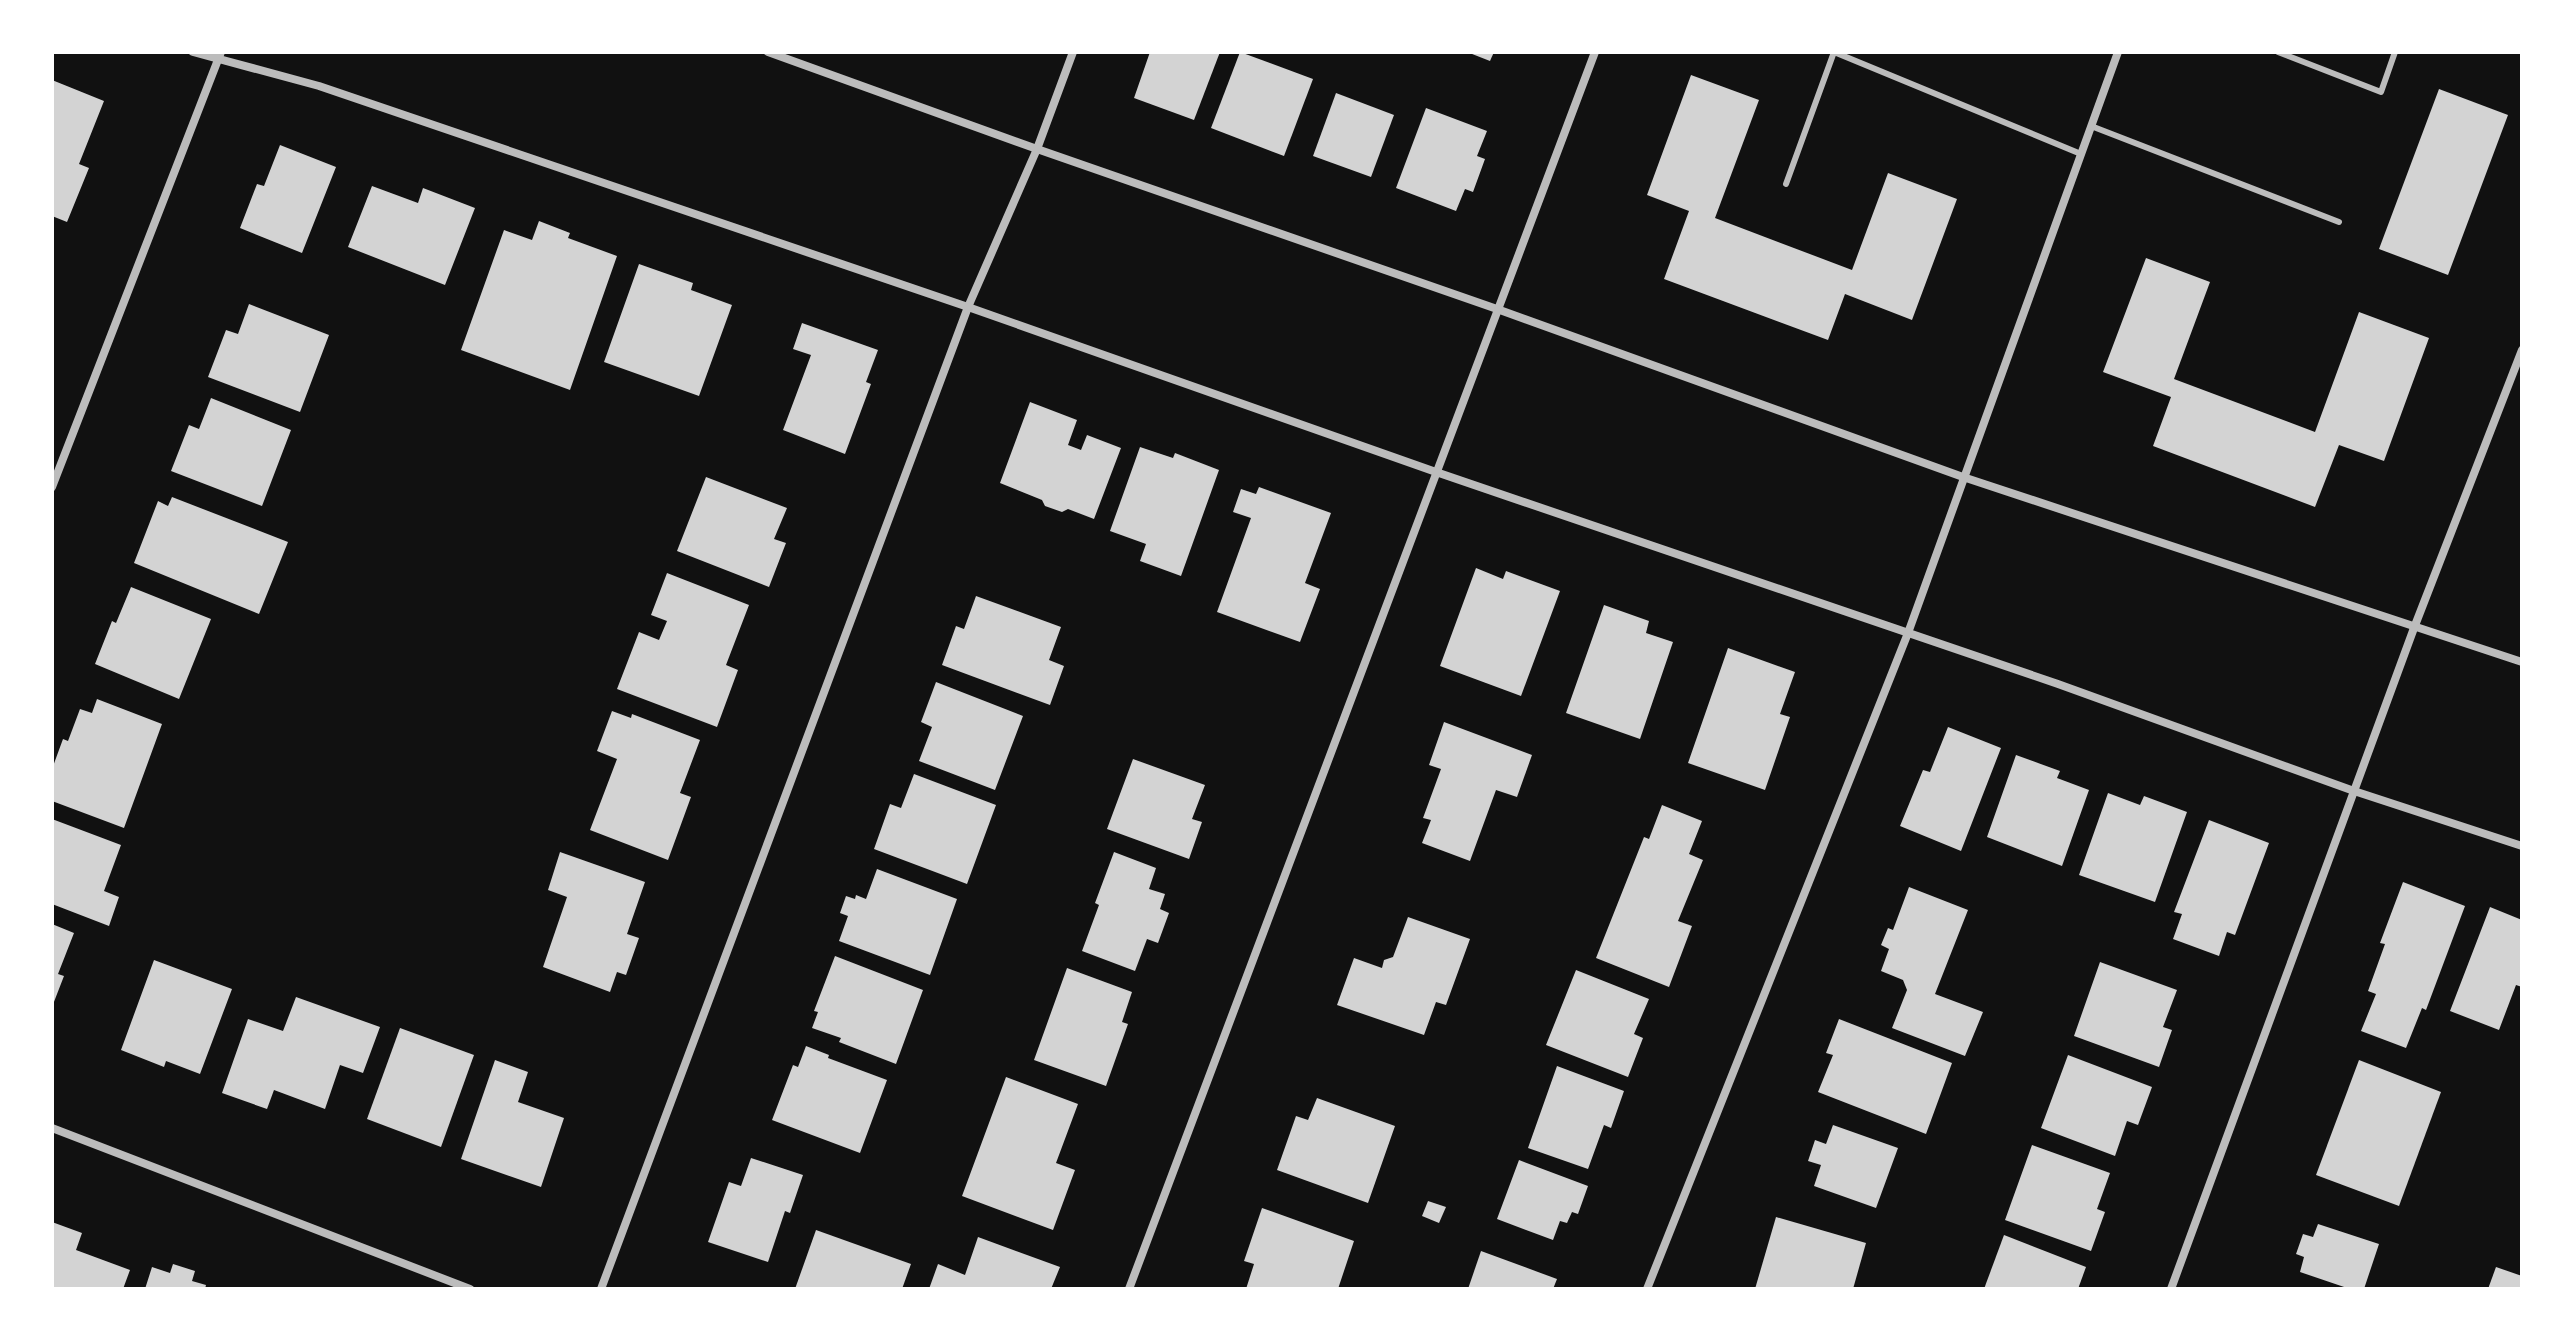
<svg xmlns="http://www.w3.org/2000/svg" width="2574" height="1341" font-family="Ubuntu,sans-serif">
<style>
.building{fill:#d3d3d3}
.lines{fill:none;stroke-linecap:round;stroke-linejoin:round}
.service{stroke:#bcbcbc;stroke-width:6}
.minor{stroke:#bcbcbc;stroke-width:8}
</style>
<rect width="100%" height="100%" fill="#111"/>
<g class="building">
<path d="M1150,52H1220L1194,120L1134,98Z"/>
<path d="M1240,52L1313,79L1284,156L1211,128Z"/>
<path d="M1467,52H1494L1490,61Z"/>
<path d="M1691,75L1759,100L1715,218L1852,270L1888,173L1957,199L1912,320L1845,294L1828,340L1664,279L1689,211L1647,195Z"/>
<path d="M52,80L104,101L79,164L89,168L67,222L52,216Z"/>
<path d="M2439,89L2508,115L2448,275L2379,249Z"/>
<path d="M1336,93L1394,115L1371,177L1313,156Z"/>
<path d="M1426,108L1487,131L1477,156L1485,159L1473,192L1465,189L1456,211L1396,188Z"/>
<path d="M280,145L336,167L302,253L240,228L257,184L264,186Z"/>
<path d="M372,186L418,203L423,188L475,208L445,285L348,247Z"/>
<path d="M539,221L570,233L568,238L617,256L570,390L461,350L504,230L532,240Z"/>
<path d="M2146,258L2210,282L2174,379L2315,432L2359,312L2429,338L2384,461L2339,445L2315,507L2153,446L2171,397L2103,372Z"/>
<path d="M639,264L693,283L691,290L732,305L699,396L604,362Z"/>
<path d="M249,304L329,335L300,412L208,377L226,330L238,334Z"/>
<path d="M802,323L878,350L866,382L871,384L845,454L783,430L811,355L793,349Z"/>
<path d="M211,398L291,430L262,506L171,471L189,425L199,429Z"/>
<path d="M1030,402L1077,420L1068,445L1081,450L1087,435L1121,448L1094,519L1068,509L1062,512L1045,506L1042,500L1000,483Z"/>
<path d="M1140,447L1173,458L1175,453L1219,470L1181,576L1140,561L1146,544L1110,531Z"/>
<path d="M706,477L787,508L774,539L786,543L769,587L677,551Z"/>
<path d="M1259,487L1331,513L1305,583L1320,589L1300,642L1217,612L1251,518L1233,512L1241,489L1256,494Z"/>
<path d="M172,497L288,542L259,614L134,563L158,501L168,506Z"/>
<path d="M1476,568L1503,579L1506,571L1560,591L1521,696L1440,666Z"/>
<path d="M667,573L749,605L726,665L738,670L717,727L617,689L639,632L659,640L667,621L651,615Z"/>
<path d="M131,587L211,619L179,699L95,664L112,621L116,623Z"/>
<path d="M976,596L1061,627L1049,660L1064,666L1050,705L942,665L956,626L964,629Z"/>
<path d="M1604,605L1649,621L1646,633L1673,642L1640,739L1566,713Z"/>
<path d="M1728,648L1795,672L1780,714L1790,717L1765,790L1688,763Z"/>
<path d="M936,682L1023,716L995,790L919,761L932,727L921,722Z"/>
<path d="M97,699L162,724L124,828L52,801V769L63,739L68,741L80,709L92,713Z"/>
<path d="M612,711L631,718L632,714L700,740L680,793L691,797L668,860L590,830L617,759L597,751Z"/>
<path d="M1444,722L1532,755L1517,797L1496,790L1470,861L1422,843L1431,820L1423,818L1441,769L1429,765Z"/>
<path d="M1948,727L2001,748L1961,851L1900,826L1923,770L1930,772Z"/>
<path d="M2016,755L2060,771L2057,778L2089,790L2062,866L1987,837Z"/>
<path d="M1133,759L1205,785L1192,819L1202,822L1189,859L1107,829Z"/>
<path d="M914,774L996,805L967,884L874,849L890,804L901,808Z"/>
<path d="M2108,793L2140,805L2144,796L2187,812L2155,902L2079,875Z"/>
<path d="M1662,805L1702,821L1689,854L1703,860L1678,921L1692,926L1669,987L1596,958L1644,837L1649,839Z"/>
<path d="M52,819L121,845L104,891L119,897L109,926L52,904Z"/>
<path d="M2209,820L2269,843L2235,935L2227,932L2219,956L2173,939L2182,914L2174,912Z"/>
<path d="M560,852L645,882L627,934L639,938L626,975L617,972L610,992L543,967L567,897L548,890Z"/>
<path d="M1114,852L1156,868L1149,889L1165,894L1160,909L1169,913L1158,943L1147,939L1135,971L1082,951L1099,905L1095,903Z"/>
<path d="M877,869L957,899L930,975L839,941L848,916L840,913L846,896L855,899L856,895L866,899Z"/>
<path d="M2403,882L2465,906L2426,1010L2422,1008L2406,1048L2361,1031L2376,994L2368,991L2385,944L2380,943Z"/>
<path d="M1909,887L1968,910L1935,994L1983,1012L1965,1056L1892,1028L1907,990L1903,980L1881,971L1889,949L1881,945L1888,928L1893,930Z"/>
<path d="M2490,907L2522,920V987L2516,985L2499,1030L2450,1011Z"/>
<path d="M1408,917L1470,939L1446,1005L1436,1002L1424,1035L1337,1005L1354,958L1382,968L1384,960L1393,957Z"/>
<path d="M52,924L74,933L58,974L64,976L52,1007Z"/>
<path d="M835,956L923,990L896,1064L839,1042L841,1038L812,1028L818,1012L814,1011Z"/>
<path d="M154,960L232,989L200,1074L166,1061L164,1067L121,1050Z"/>
<path d="M2100,962L2177,990L2163,1027L2172,1030L2159,1067L2074,1036Z"/>
<path d="M1067,968L1132,992L1122,1022L1128,1024L1106,1086L1034,1060Z"/>
<path d="M1576,970L1649,999L1634,1034L1643,1038L1628,1077L1546,1045Z"/>
<path d="M296,997L380,1027L363,1073L340,1065L325,1109L274,1090L267,1109L222,1093L248,1019L283,1031Z"/>
<path d="M1839,1019L1952,1063L1926,1134L1818,1092L1833,1055L1826,1053Z"/>
<path d="M400,1028L474,1055L441,1147L367,1119Z"/>
<path d="M806,1046L829,1055L828,1058L887,1080L860,1153L772,1120L793,1065L798,1067Z"/>
<path d="M2068,1055L2152,1087L2138,1125L2127,1121L2115,1156L2041,1128Z"/>
<path d="M495,1060L528,1072L518,1102L564,1118L541,1187L461,1159Z"/>
<path d="M2359,1060L2441,1092L2399,1206L2316,1175Z"/>
<path d="M1557,1066L1624,1091L1611,1128L1604,1125L1588,1169L1528,1148Z"/>
<path d="M1006,1077L1078,1104L1056,1163L1075,1170L1053,1230L962,1196Z"/>
<path d="M1317,1098L1395,1126L1368,1203L1277,1170L1296,1116L1308,1120Z"/>
<path d="M1833,1125L1898,1148L1876,1208L1814,1186L1821,1165L1808,1161L1815,1140L1826,1144Z"/>
<path d="M2032,1145L2110,1173L2097,1209L2105,1212L2091,1251L2005,1220Z"/>
<path d="M751,1158L803,1175L790,1213L785,1211L768,1262L708,1242L729,1182L741,1186Z"/>
<path d="M1519,1160L1588,1186L1578,1214L1572,1212L1567,1223L1560,1221L1553,1240L1497,1219Z"/>
<path d="M1428,1201L1446,1207L1439,1223L1422,1216Z"/>
<path d="M1262,1208L1354,1241L1338,1289H1246L1254,1264L1244,1261Z"/>
<path d="M1776,1217L1866,1243L1853,1289H1755Z"/>
<path d="M52,1222L82,1233L76,1250L130,1270L123,1289H52Z"/>
<path d="M2318,1224L2379,1244L2364,1289H2350L2300,1272L2304,1257L2296,1254L2303,1234L2313,1237Z"/>
<path d="M816,1230L911,1264L902,1289H795Z"/>
<path d="M2004,1235L2086,1267L2078,1289H1984Z"/>
<path d="M978,1237L1060,1267L1051,1289H929L938,1264L965,1275Z"/>
<path d="M1481,1251L1557,1279L1553,1289H1468Z"/>
<path d="M173,1264L195,1271L192,1281L206,1285L205,1289H145L152,1267L170,1273Z"/>
<path d="M2496,1267L2522,1276V1289H2488Z"/>
</g>
<g class="lines">
<g class="service">
<path d="M2278,52L2381,92L2395,52"/>
<path d="M2091,126L2339,222"/>
<path d="M1786,184L1834,52L2081,154"/>
</g>
<g class="minor">
<path d="M193,52L319,86L968,307L1436,472L2058,684L2354,791L2522,846"/>
<path d="M768,52L1037,149L1497,309L1963,477L2522,662"/>
<path d="M52,487L221,52"/>
<path d="M52,1128L470,1289"/>
<path d="M601,1289L968,307L1037,149L1073,52"/>
<path d="M1129,1289L1595,52"/>
<path d="M1647,1289L1908,633L2118,52"/>
<path d="M2171,1289L2414,628L2522,350"/>
</g>
</g>
<rect width="2574" height="1341" fill="none" stroke="#ffffff" stroke-width="108"/>
</svg>
